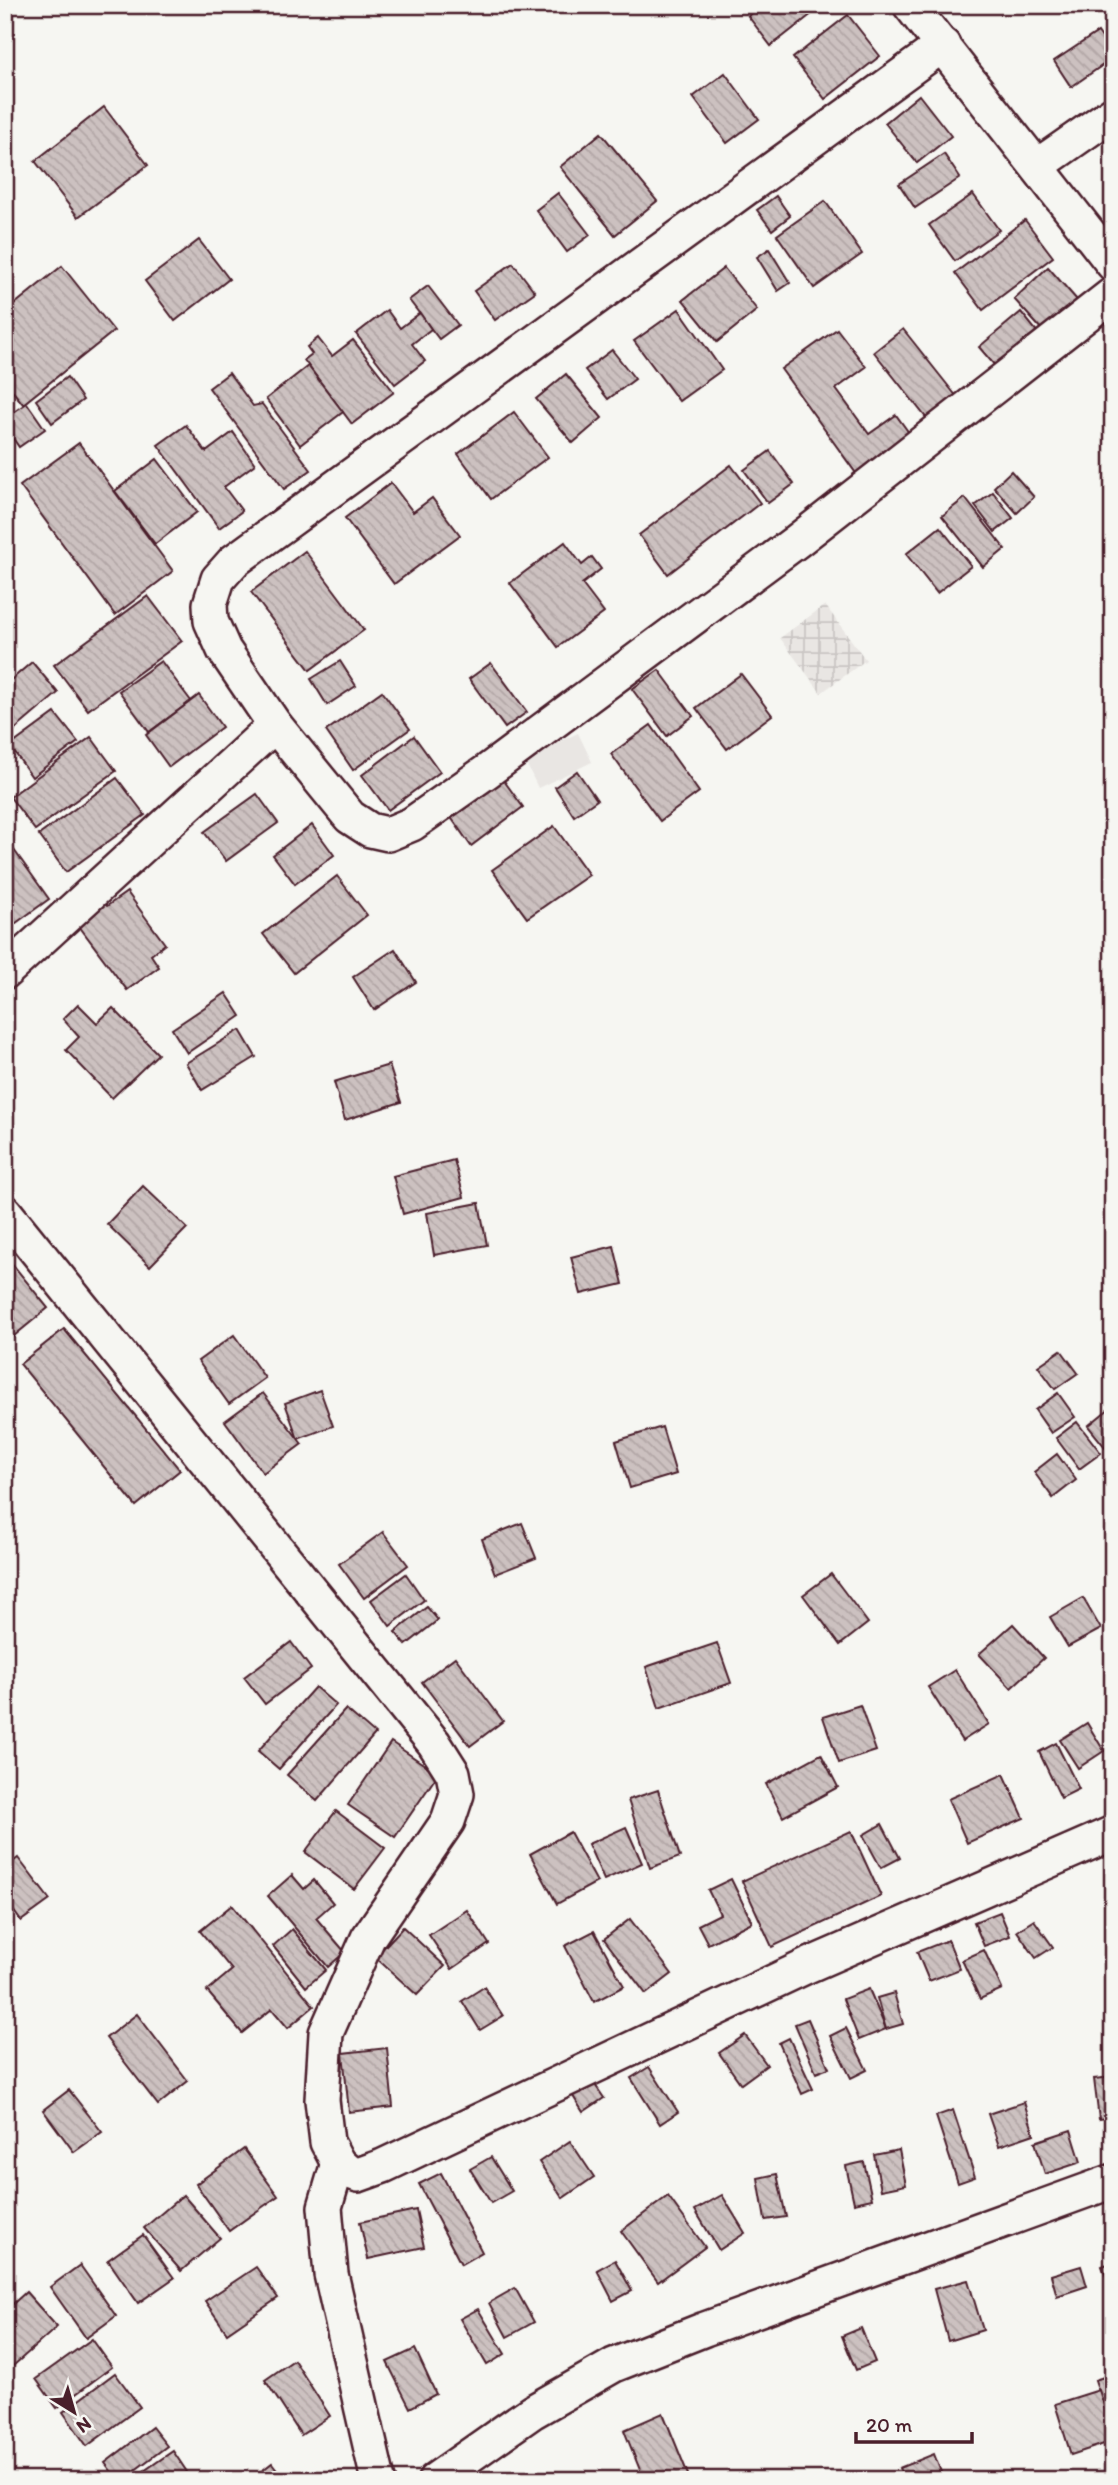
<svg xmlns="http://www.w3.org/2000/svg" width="1118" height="2485" font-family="Itim,sans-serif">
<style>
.built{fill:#e9e6e3}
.industrial{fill:url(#industrial-grid)}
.building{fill:url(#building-back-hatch);stroke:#4a1f2b;stroke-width:2}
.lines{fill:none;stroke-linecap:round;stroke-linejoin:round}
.minor-casing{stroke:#4a1f2b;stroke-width:38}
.minor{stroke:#f6f6f2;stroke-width:33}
</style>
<defs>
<pattern id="industrial-grid" width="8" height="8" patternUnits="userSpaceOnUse" patternTransform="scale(1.75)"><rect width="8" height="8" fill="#e9e6e3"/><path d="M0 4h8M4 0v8" fill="none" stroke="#c9c5c3"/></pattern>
<pattern id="building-back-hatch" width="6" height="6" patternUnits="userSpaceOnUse" patternTransform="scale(1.75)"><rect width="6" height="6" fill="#ccc1c0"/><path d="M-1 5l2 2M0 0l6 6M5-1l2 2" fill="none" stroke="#b1a5a5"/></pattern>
</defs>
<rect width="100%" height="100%" fill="#f6f6f2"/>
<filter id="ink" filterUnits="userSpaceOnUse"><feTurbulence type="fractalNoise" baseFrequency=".0143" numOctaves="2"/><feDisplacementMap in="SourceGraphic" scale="14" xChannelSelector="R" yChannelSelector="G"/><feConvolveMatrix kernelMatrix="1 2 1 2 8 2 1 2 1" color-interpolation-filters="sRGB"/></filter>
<g filter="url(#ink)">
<path class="built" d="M578,733L592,762L538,788L524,759Z"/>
<path class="industrial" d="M825,605L866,660L821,693L780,638Z"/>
<g class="building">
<path d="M762,5H821L822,6L771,46L748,16Z"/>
<path d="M848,15L880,56L825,99L793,58Z"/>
<path d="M1098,32L1113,54V58L1071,87L1054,61Z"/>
<path d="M725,73L759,119L727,143L693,97Z"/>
<path d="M919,95L951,136L917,163L885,123Z"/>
<path d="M104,107L148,165L78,217L35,161Z"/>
<path d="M601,133L657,201L615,235L560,167Z"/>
<path d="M944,154L960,178L915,208L899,184Z"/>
<path d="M558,193L590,235L567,252L536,210Z"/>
<path d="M973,194L999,230L955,261L929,225Z"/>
<path d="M776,196L790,216L772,230L757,210Z"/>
<path d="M825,201L862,254L814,288L777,235Z"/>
<path d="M1025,220L1053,257L983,310L955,273Z"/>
<path d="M199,240L229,279L175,321L145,281Z"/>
<path d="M769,249L790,283L778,291L757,257Z"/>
<path d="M513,263L535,292L495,320L474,291Z"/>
<path d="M62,266L114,331L23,404L5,382V312Z"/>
<path d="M1048,267L1077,300L1043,331L1014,299Z"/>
<path d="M724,268L757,310L717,342L683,300Z"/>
<path d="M428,286L458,325L439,339L409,300Z"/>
<path d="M679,309L722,370L679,401L634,341Z"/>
<path d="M387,310L400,328L420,313L431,329L412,344L425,361L395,384L356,334Z"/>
<path d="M1021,312L1043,339L1002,374L979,347Z"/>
<path d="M837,329L866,367L836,389L869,434L896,415L912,437L858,476L781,369Z"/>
<path d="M903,329L957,397L928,420L874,352Z"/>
<path d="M318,338L332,356L353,340L394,392L352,424L304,360L312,354L307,347Z"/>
<path d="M612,350L635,379L608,399L585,370Z"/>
<path d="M308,366L343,412L300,445L266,399Z"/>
<path d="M229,373L253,406L262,404L311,470L284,489L209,388Z"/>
<path d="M566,374L602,418L573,443L536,399Z"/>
<path d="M67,377L83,400L52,423L36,400Z"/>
<path d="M27,403L45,429L19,447L5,427V418Z"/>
<path d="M514,412L548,457L491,499L458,454Z"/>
<path d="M186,425L206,452L233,432L255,464L224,487L242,511L219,528L158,445Z"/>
<path d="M79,443L173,571L115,615L20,486Z"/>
<path d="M770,451L794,484L768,503L744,470Z"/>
<path d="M157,459L197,512L155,544L115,491Z"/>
<path d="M731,465L760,503L668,574L639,535Z"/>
<path d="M1011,471L1034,497L1017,513L994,487Z"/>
<path d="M391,483L413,512L432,498L460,535L394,584L345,518Z"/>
<path d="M993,492L1013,518L995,532L975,506Z"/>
<path d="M965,498L1005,549L983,567L942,516Z"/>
<path d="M940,527L971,566L937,593L906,554Z"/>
<path d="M565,542L582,565L592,557L601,569L582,584L604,613L558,647L510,583Z"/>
<path d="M305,551L364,630L310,670L251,592Z"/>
<path d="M148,596L182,641L88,710L54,665Z"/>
<path d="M161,661L191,701L149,732L119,691Z"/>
<path d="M340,661L356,686L327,705L311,679Z"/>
<path d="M32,662L58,693L5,738V685Z"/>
<path d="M491,663L527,712L505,728L469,679Z"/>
<path d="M659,670L693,716L667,736L632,689Z"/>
<path d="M741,674L772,715L727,749L696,708Z"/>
<path d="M382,691L410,729L353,770L326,731Z"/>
<path d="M199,695L222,727L169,767L146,735Z"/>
<path d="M55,713L78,742L32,777L10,746Z"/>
<path d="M651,725L699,792L660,821L611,754Z"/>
<path d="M414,736L440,772L388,810L362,775Z"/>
<path d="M91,737L116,771L35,830L10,797Z"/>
<path d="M577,771L597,800L574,816L555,787Z"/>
<path d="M117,778L145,815L66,872L39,835Z"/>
<path d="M502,778L523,807L471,846L450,816Z"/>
<path d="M257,794L278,823L226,861L204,832Z"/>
<path d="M312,825L334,855L295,884L273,855Z"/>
<path d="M554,826L589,875L527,918L492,870Z"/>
<path d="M9,843L49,899L5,931V846Z"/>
<path d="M337,876L367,915L294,973L263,934Z"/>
<path d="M127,892L165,944L151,955L159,967L127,990L73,918L101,898L107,906Z"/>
<path d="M395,949L416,982L374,1010L353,977Z"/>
<path d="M226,993L241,1016L187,1053L172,1029Z"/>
<path d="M78,1004L97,1023L113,1008L158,1054L112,1098L66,1050L79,1037L63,1019Z"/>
<path d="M240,1030L256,1057L202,1090L186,1063Z"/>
<path d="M389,1065L401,1102L345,1120L334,1082Z"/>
<path d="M454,1160L464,1197L403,1214L393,1176Z"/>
<path d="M143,1186L187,1228L150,1266L107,1224Z"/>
<path d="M479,1203L487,1245L434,1255L427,1213Z"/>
<path d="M614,1246L623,1284L581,1294L571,1257Z"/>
<path d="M5,1255L48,1308L9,1340L5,1335Z"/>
<path d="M64,1329L180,1470L136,1506L20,1364Z"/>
<path d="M234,1335L265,1378L229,1404L198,1361Z"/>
<path d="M1061,1350L1078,1373L1055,1389L1038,1366Z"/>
<path d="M320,1390L333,1426L298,1439L285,1403Z"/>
<path d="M263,1393L302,1444L263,1473L225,1421Z"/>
<path d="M1058,1393L1075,1417L1051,1433L1035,1410Z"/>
<path d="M1111,1407L1113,1409V1457L1088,1426Z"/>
<path d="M1077,1422L1101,1453L1079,1469L1056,1438Z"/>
<path d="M662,1427L676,1474L630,1488L616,1441Z"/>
<path d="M1057,1454L1076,1480L1053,1498L1034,1472Z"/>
<path d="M522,1523L536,1558L495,1574L482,1539Z"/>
<path d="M383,1532L408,1565L364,1598L339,1564Z"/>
<path d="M406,1574L424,1600L390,1626L371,1600Z"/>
<path d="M831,1574L868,1623L840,1645L803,1595Z"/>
<path d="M1083,1598L1101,1629L1068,1647L1050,1617Z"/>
<path d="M427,1607L438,1620L406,1645L395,1632Z"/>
<path d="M1013,1624L1044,1658L1011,1688L979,1654Z"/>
<path d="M291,1642L311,1669L265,1704L244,1677Z"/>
<path d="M717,1643L731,1683L659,1708L646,1667Z"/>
<path d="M455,1657L503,1721L470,1746L422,1682Z"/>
<path d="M955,1670L989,1724L962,1741L928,1687Z"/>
<path d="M315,1687L336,1705L279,1769L258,1751Z"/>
<path d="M860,1705L876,1751L839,1763L823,1717Z"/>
<path d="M346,1709L375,1734L317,1801L287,1775Z"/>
<path d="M1087,1723L1104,1751L1078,1768L1060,1740Z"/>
<path d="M391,1742L438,1774L395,1837L348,1805Z"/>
<path d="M1056,1743L1079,1789L1061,1798L1039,1752Z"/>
<path d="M821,1754L838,1787L783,1817L766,1784Z"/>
<path d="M1004,1774L1024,1818L967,1843L948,1799Z"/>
<path d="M658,1790L680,1857L650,1868L628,1800Z"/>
<path d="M336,1811L385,1848L354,1889L305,1852Z"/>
<path d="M882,1824L900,1858L881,1868L863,1835Z"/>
<path d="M626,1827L642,1863L604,1880L588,1844Z"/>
<path d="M851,1831L881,1896L772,1947L742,1881Z"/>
<path d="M570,1832L597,1882L557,1904L530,1854Z"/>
<path d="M18,1858L50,1900L21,1921L5,1899V1868Z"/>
<path d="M292,1875L304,1889L314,1880L333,1903L316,1918L345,1952L328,1967L268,1896Z"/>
<path d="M731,1879L752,1922L708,1944L698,1925L720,1914L708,1890Z"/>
<path d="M232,1905L314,2006L288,2028L272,2009L242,2033L207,1991L232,1970L200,1931Z"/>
<path d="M467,1910L489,1944L452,1969L429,1935Z"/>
<path d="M1000,1912L1010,1936L984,1946L974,1922Z"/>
<path d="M630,1919L672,1974L646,1994L604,1939Z"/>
<path d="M1034,1920L1053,1947L1036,1958L1017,1931Z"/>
<path d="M403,1927L445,1966L417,1995L375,1957Z"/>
<path d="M292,1929L326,1970L306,1987L273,1946Z"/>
<path d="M594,1931L624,1986L594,2002L565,1946Z"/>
<path d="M948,1940L960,1969L929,1981L917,1952Z"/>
<path d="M984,1950L1002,1989L980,1999L962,1960Z"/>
<path d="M484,1987L503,2016L480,2030L462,2001Z"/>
<path d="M869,1989L886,2029L859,2040L843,1999Z"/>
<path d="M894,1993L903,2024L886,2029L877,1998Z"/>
<path d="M137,2014L188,2081L158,2105L106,2038Z"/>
<path d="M808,2019L829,2068L816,2073L795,2024Z"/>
<path d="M846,2028L867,2070L851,2078L830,2036Z"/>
<path d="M745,2035L767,2065L741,2084L719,2053Z"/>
<path d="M789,2038L813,2089L802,2094L779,2043Z"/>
<path d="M387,2048L393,2107L349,2112L343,2053Z"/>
<path d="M649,2067L678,2112L660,2124L631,2078Z"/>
<path d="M1113,2077V2117L1099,2119L1094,2079Z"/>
<path d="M591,2079L604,2098L583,2112L571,2093Z"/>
<path d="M69,2090L102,2132L74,2152L43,2110Z"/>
<path d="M1024,2102L1034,2134L999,2146L988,2114Z"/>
<path d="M953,2110L975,2177L958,2183L936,2116Z"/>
<path d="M1071,2130L1081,2162L1045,2174L1035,2142Z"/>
<path d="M570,2141L594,2177L563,2198L539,2162Z"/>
<path d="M244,2149L278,2196L229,2231L196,2184Z"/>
<path d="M899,2150L906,2185L881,2190L874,2155Z"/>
<path d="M491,2157L512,2191L491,2203L470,2169Z"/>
<path d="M864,2162L872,2199L854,2203L846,2166Z"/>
<path d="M441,2173L482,2252L461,2264L419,2184Z"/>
<path d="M777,2174L786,2217L765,2220L758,2178Z"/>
<path d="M183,2195L220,2238L181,2271L144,2228Z"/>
<path d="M722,2195L745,2233L719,2250L695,2210Z"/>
<path d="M668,2196L705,2247L658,2282L621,2231Z"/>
<path d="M416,2210L424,2247L368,2259L360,2222Z"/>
<path d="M143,2235L174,2278L138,2303L108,2260Z"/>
<path d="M615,2260L632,2291L613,2301L597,2270Z"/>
<path d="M1113,2262V2295L1102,2266Z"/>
<path d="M80,2265L116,2316L86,2338L50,2287Z"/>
<path d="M1081,2266L1087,2286L1057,2296L1051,2275Z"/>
<path d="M256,2267L278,2298L227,2333L205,2301Z"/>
<path d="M968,2280L983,2330L948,2341L934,2289Z"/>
<path d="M515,2288L534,2322L507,2337L489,2303Z"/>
<path d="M26,2292L57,2327L5,2373V2311Z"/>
<path d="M478,2309L505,2354L487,2365L460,2319Z"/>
<path d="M861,2328L875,2362L856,2370L842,2336Z"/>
<path d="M92,2339L112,2367L57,2408L36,2379Z"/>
<path d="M415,2349L436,2394L410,2408L387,2362Z"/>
<path d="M294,2360L330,2416L301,2435L265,2380Z"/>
<path d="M115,2373L140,2407L87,2446L63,2412Z"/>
<path d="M1113,2374V2434L1095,2380Z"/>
<path d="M1099,2390L1113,2434V2441L1071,2455L1055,2404Z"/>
<path d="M663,2413L689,2477L682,2480H644L624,2430Z"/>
<path d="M152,2427L167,2446L122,2480H118L105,2463Z"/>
<path d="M173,2451L187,2472L175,2480H131Z"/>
<path d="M934,2454L944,2480H904L899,2468Z"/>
<path d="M272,2463L285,2480H250Z"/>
</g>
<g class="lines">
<defs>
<g id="minor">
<path d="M910,5L1113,264"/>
<path d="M943,45L234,561L218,579L210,604L211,621L224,650L275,725L350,817L370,830L388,834L412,824L486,772L797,541L1113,294"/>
<path d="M1037,166L1113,113"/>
<path d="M5,972L275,725"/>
<path d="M5,1212L434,1743L453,1773L457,1794L448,1821L368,1938L326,2033L322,2100L327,2142L338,2163L347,2171L358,2175L383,2166L807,1966L1113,1833"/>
<path d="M338,2163L325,2207L331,2274L378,2480"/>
<path d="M435,2480L532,2412L614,2365L705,2329L1113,2181"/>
</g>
</defs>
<use href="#minor" class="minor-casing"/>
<use href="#minor" class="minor"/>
</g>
</g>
<rect width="1118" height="2485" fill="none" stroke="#f6f6f2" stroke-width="28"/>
<rect x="14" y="14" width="1090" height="2457" fill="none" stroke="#4a1f2b" stroke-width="2.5" filter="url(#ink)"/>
<g transform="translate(74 2412) rotate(143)" stroke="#f6f6f2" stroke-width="5" paint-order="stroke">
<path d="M0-5L12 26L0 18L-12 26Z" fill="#4a1f2b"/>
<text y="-10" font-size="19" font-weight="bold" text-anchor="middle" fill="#4a1f2b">N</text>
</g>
<path d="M856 2432v10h116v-10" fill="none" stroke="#4a1f2b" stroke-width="3.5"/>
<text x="866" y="2432" font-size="21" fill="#4a1f2b" stroke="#f6f6f2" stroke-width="5" paint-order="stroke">20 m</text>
</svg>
